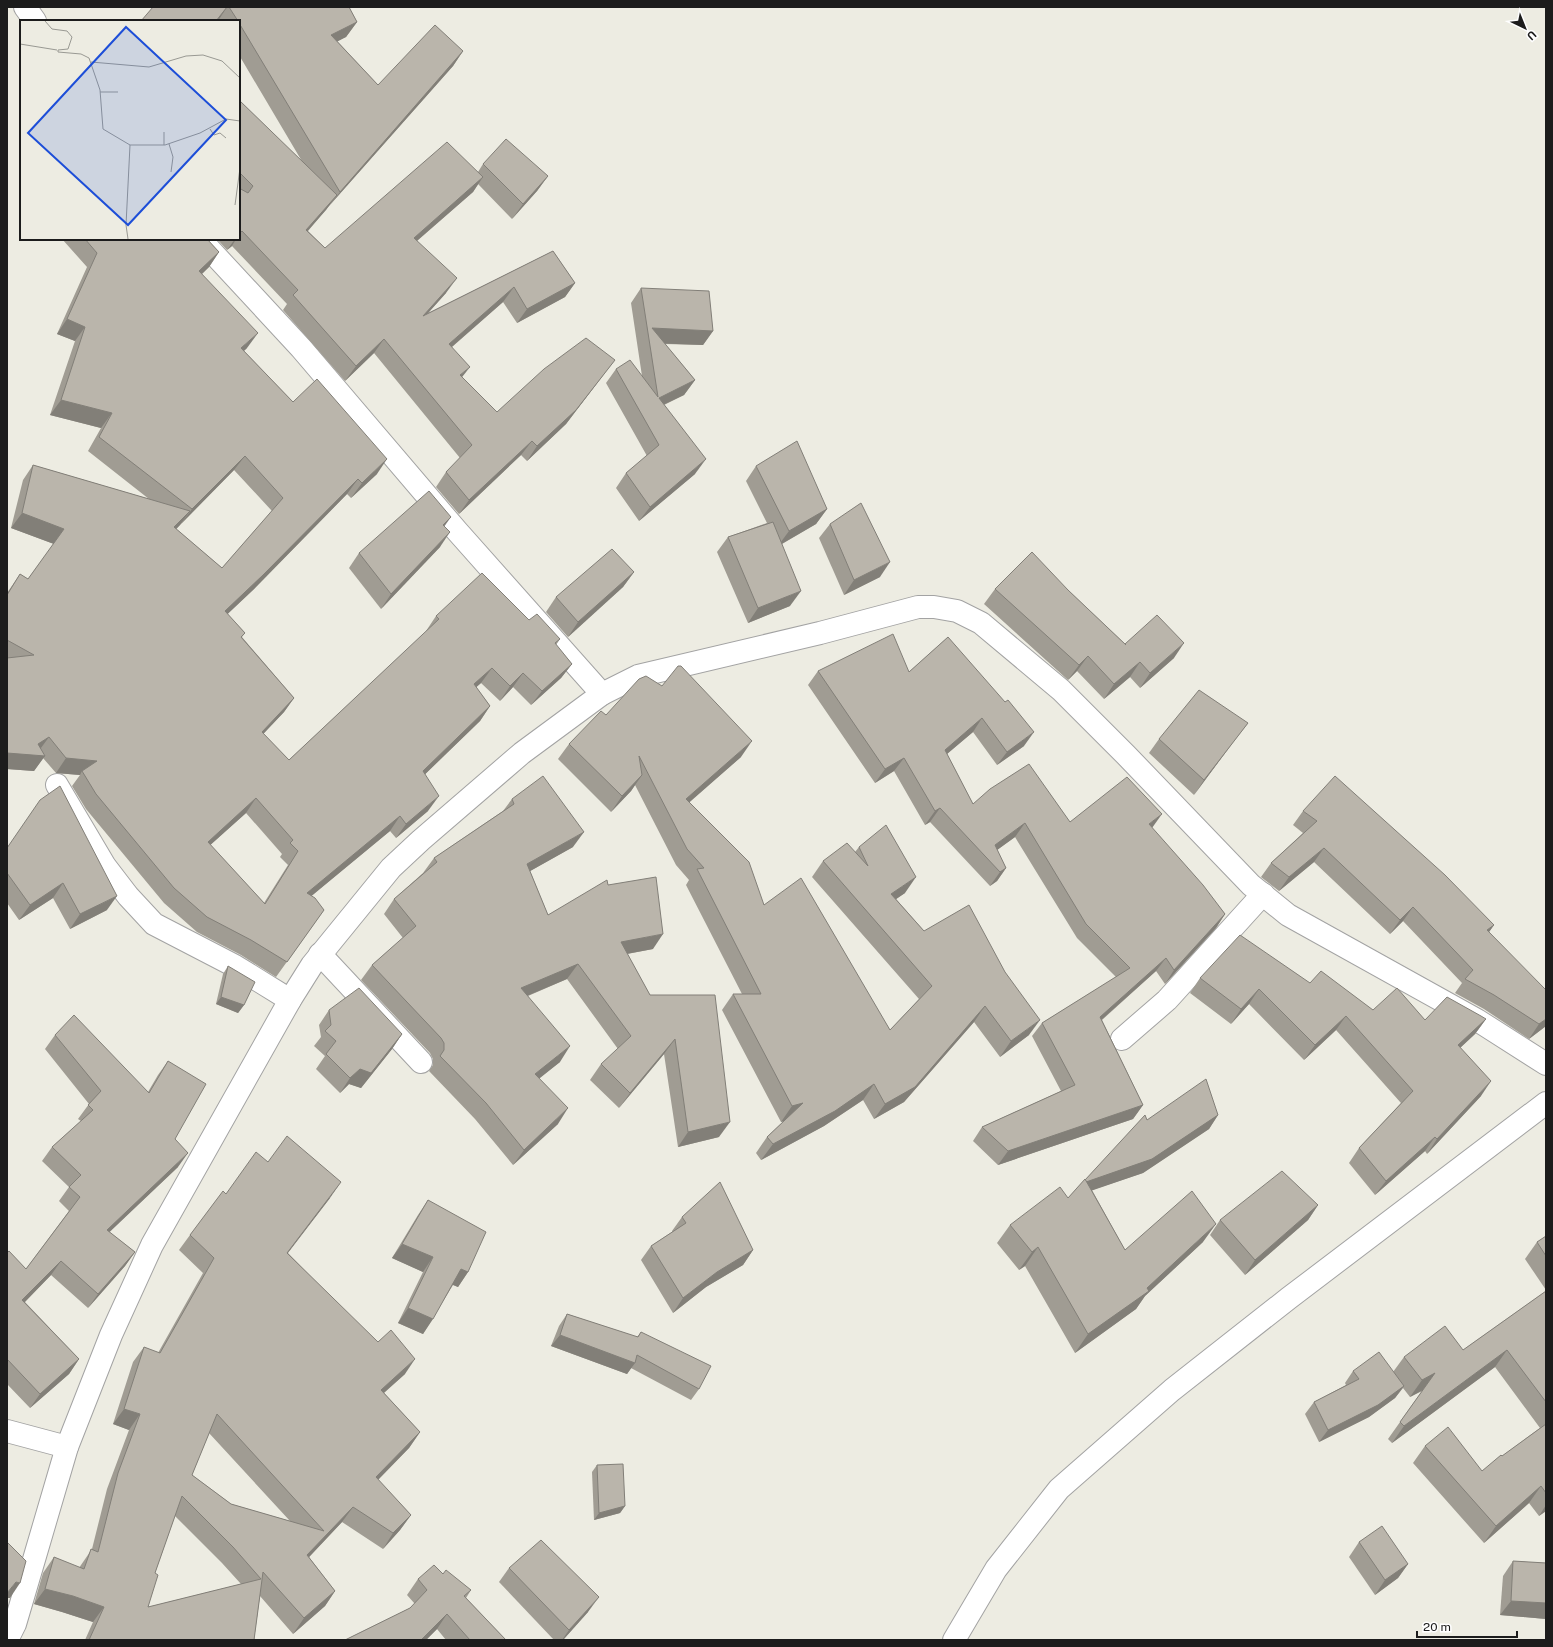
<svg xmlns="http://www.w3.org/2000/svg" width="1553" height="1647" font-family="'Public Sans',sans-serif">
<style>
.lines{fill:none;stroke-linecap:round;stroke-linejoin:round}
.minor-casing{stroke:#a3a3a3;stroke-width:24}
.tertiary-casing{stroke:#a3a3a3;stroke-width:24}
.minor{stroke:#fff;stroke-width:22}
.tertiary{stroke:#fff;stroke-width:22}
.wall{fill:#a09c93;fill-rule:evenodd}
.shaded-wall{fill:#827f78}
.building{fill:#bab5ab;stroke:#827f78;fill-rule:evenodd}
.inset-road{fill:none;stroke:#999993;stroke-width:1}
.view{fill:#1d4ed8;fill-opacity:0.15;stroke:#1d4ed8;stroke-width:2}
.inset-edge{fill:none;stroke:#1c1c1c;stroke-width:2}
</style>
<rect width="100%" height="100%" fill="#edece2"/>
<g class="lines">
<defs>
<g id="minor">
<path d="M57,785L105,866L128,896L154,924L235,966L290,1000"/>
<path d="M320,954L421,1062"/>
<path d="M1122,1039L1167,1000L1263,894"/>
<path d="M7,1431L67,1447"/>
<path d="M7,1640L15,1624L28,1580L67,1447L111,1335L152,1245L290,1000L312,965L391,868L421,840L522,753L602,694"/>
<path d="M954,1640L996,1569L1059,1489L1172,1390L1289,1298L1546,1103"/>
</g>
<g id="tertiary">
<path d="M25,7L35,21"/>
<path d="M200,239L301,348L457,531L602,694L638,676L820,633L918,607H934L957,611L981,623L1061,690L1126,755L1251,885L1288,915L1477,1020L1546,1064"/>
</g>
</defs>
<use href="#minor" class="minor-casing"/>
<use href="#tertiary" class="tertiary-casing"/>
<use href="#minor" class="minor"/>
<use href="#tertiary" class="tertiary"/>
</g>
<g class="wall">
<path d="M153,7H349L357,22L346,37L337,41L378,85L463,51L453,66L329,206L308,231L325,248L478,172L483,164L548,176L537,191L512,219L478,184L473,192L417,241L446,293L428,313L553,251L575,283L565,297L517,323L503,302L452,347L462,377L497,412L604,374L566,424L527,461L521,455L459,514L436,487L446,472L460,458L374,353L345,381L283,310L287,304L232,246L227,250L217,239H239V100L303,163L239,55V21H219L218,20Z"/>
<path d="M62,239H207L219,252L209,267L202,274L247,348L244,351L293,402L377,474L351,498L347,494L253,590L227,614L245,633L242,637L294,698L284,712L263,734L289,760L427,631H426L436,616L529,620L560,639L556,645L572,664L561,678L531,705L513,687L500,701L481,683L476,687L490,706L480,721L425,774L428,811L396,838L390,831L311,896L324,910L276,977L241,955L197,932L164,903L86,809L72,786L80,775L56,773L43,758L34,771L7,769V593L20,574L28,579L54,544L11,528L23,480L33,465L149,499L88,451L101,428L50,415L75,341L57,334L87,267ZM234,470L272,511L222,568L176,529ZM246,813L282,854L280,857L288,865L264,903L210,845Z"/>
<path d="M641,288L713,331L703,345L665,344L695,380L684,395L664,405L695,474L639,521L616,488L626,473L647,456L606,383L616,369L642,376L631,303Z"/>
<path d="M756,466L827,509L816,524L782,544L790,606L748,623L717,552L728,537L767,523L746,481Z"/>
<path d="M830,524L880,577L844,595L819,538Z"/>
<path d="M444,527L440,547L381,609L349,568L359,553Z"/>
<path d="M634,572L623,587L568,637L546,612L556,597Z"/>
<path d="M995,589L1068,590L1125,644L1174,658L1140,688L1130,677L1104,699L1077,671L1068,680L984,604Z"/>
<path d="M948,637L1024,746L997,765L973,732L947,754L973,804L1070,822L1152,828L1225,914L1216,928L1165,984L1156,971L1102,1020L1143,1105L1133,1119L998,1165L973,1141L982,1127L1061,1091L1032,1036L1042,1023L1116,977L1077,938L1015,837L997,850L1006,868L997,881L990,886L930,822L925,825L894,771L875,783L808,685L818,671L909,672Z"/>
<path d="M606,715L741,757L689,802L764,905L890,1030L919,999L812,877L823,861L855,852L859,847L905,893L896,899L924,931L1029,1035L1000,1057L974,1022L904,1102L874,1119L863,1100L824,1126L761,1160L756,1153L767,1137L784,1121L781,1122L722,1010L733,994H742L686,885L689,880L676,865L635,785L631,791L611,812L558,759L569,744Z"/>
<path d="M1248,723L1237,737L1194,795L1149,753L1159,739Z"/>
<path d="M512,799L573,847L530,871L548,915L608,885L653,949L627,954L650,995H715L719,1137L678,1147L664,1054L619,1108L590,1080L601,1064L618,1049L567,979L528,996L560,1062L539,1078L558,1124L513,1165L475,1119L429,1071L433,1065V1059L430,1053L361,980L372,965L403,938L384,914L394,899L423,873L434,858L503,811Z"/>
<path d="M1303,811L1494,925L1489,932L1546,1026L1529,1039L1484,1009L1455,993L1462,983L1403,921L1390,934L1314,862L1279,891L1261,877L1271,863L1303,833L1293,825Z"/>
<path d="M7,848L107,910L70,929L53,898L19,920L7,903Z"/>
<path d="M228,966L244,1005L238,1013L216,1004L223,974Z"/>
<path d="M1200,978L1310,983L1373,1010L1425,1020L1486,1019L1475,1034L1460,1048L1481,1096L1427,1154L1425,1151L1375,1195L1349,1163L1359,1148L1401,1103L1336,1030L1304,1060L1249,1004L1231,1024L1190,993Z"/>
<path d="M329,1010L402,1034L392,1049L361,1088L349,1084L340,1093L316,1069L325,1056L314,1046L321,1037L319,1025Z"/>
<path d="M55,1035L148,1092L158,1075L168,1061L178,1167L109,1232L135,1252L125,1266L88,1308L51,1275L25,1302L79,1359L69,1374L30,1408L7,1384V1253L26,1269L69,1211L59,1201L69,1187L42,1161L52,1147L81,1121L78,1119L89,1104L45,1049Z"/>
<path d="M1218,1115L1209,1129L1143,1173L1092,1190L1125,1250L1203,1242L1145,1296L1136,1309L1075,1353L1025,1266L1019,1270L997,1243L1010,1225L1068,1198L1085,1180L1147,1120Z"/>
<path d="M268,1162L330,1198L288,1253L405,1374L384,1393L420,1432L409,1448L378,1480L411,1515L400,1530L383,1549L342,1522L309,1557L335,1591L325,1606L293,1634L260,1596L254,1640H85L93,1622L62,1612L34,1604L43,1573L54,1557L79,1568L81,1565L92,1549L107,1489L129,1430L113,1424L133,1362L144,1347L158,1353L203,1273L179,1250L190,1235L226,1194ZM209,1433L290,1521L231,1504L192,1475ZM175,1516L222,1563L241,1584L148,1607L155,1573Z"/>
<path d="M428,1200L468,1272L458,1287L453,1285L423,1334L398,1323L423,1272L392,1258L418,1215Z"/>
<path d="M1318,1205L1308,1220L1245,1275L1210,1235L1220,1220Z"/>
<path d="M682,1217L753,1250L743,1265L706,1287L673,1313L641,1260L651,1246L672,1232V1231Z"/>
<path d="M1546,1236V1290L1525,1259L1537,1242Z"/>
<path d="M1546,1291V1511L1539,1516L1529,1503L1484,1543L1413,1463L1425,1446L1482,1471L1540,1428L1495,1367L1392,1443L1388,1439L1422,1391L1410,1397L1403,1388L1395,1398L1369,1417L1319,1442L1305,1414L1314,1402L1346,1385L1345,1383L1353,1371L1393,1372L1404,1357L1463,1350Z"/>
<path d="M567,1314L637,1337L641,1332L699,1389L691,1400L631,1368L627,1374L551,1346L559,1326Z"/>
<path d="M597,1465L625,1506L620,1513L594,1520L592,1472Z"/>
<path d="M1359,1542L1408,1564L1398,1578L1375,1595L1349,1557Z"/>
<path d="M1513,1561L1546,1563V1619L1500,1615L1503,1576Z"/>
<path d="M509,1568L588,1612L563,1640H554L499,1582Z"/>
<path d="M443,1574L471,1590L466,1598L506,1640H446L437,1629L426,1640H345L410,1608L415,1604L407,1595L418,1579Z"/>
</g>
<g class="shaded-wall">
<path d="M227,7L218,21H216Z"/>
<path d="M357,22L346,37L321,50L331,35Z"/>
<path d="M463,51L453,66L329,206L340,192Z"/>
<path d="M548,176L537,191L512,219L523,204Z"/>
<path d="M483,177L473,192L404,252L414,238Z"/>
<path d="M337,195L326,210L296,244L306,230Z"/>
<path d="M235,239H236L232,246L227,250Z"/>
<path d="M219,252L209,267L189,286L199,271Z"/>
<path d="M457,278L446,293L412,331L423,316Z"/>
<path d="M575,283L565,297L517,323L527,309Z"/>
<path d="M514,287L503,302L439,358L449,344Z"/>
<path d="M67,319L85,327L75,341L57,334Z"/>
<path d="M652,328L713,331L703,345L650,343Z"/>
<path d="M258,333L247,348L230,363L241,348Z"/>
<path d="M384,339L374,353L345,381L356,366Z"/>
<path d="M615,360L604,374L566,424L527,461L537,446Z"/>
<path d="M470,367L459,381L460,375Z"/>
<path d="M695,380L684,395L648,412L659,398Z"/>
<path d="M61,400L112,413L101,428L50,415Z"/>
<path d="M532,441L521,455L459,514L469,500Z"/>
<path d="M245,456L234,470L181,524L192,509Z"/>
<path d="M387,459L377,474L351,498L362,483Z"/>
<path d="M706,459L695,474L639,521L650,507Z"/>
<path d="M358,479L347,494L253,590L215,626L225,611Z"/>
<path d="M827,509L816,524L778,546L789,531Z"/>
<path d="M190,511L180,525L164,542L174,527Z"/>
<path d="M22,513L64,529L54,544L11,528Z"/>
<path d="M451,517L441,531L443,525Z"/>
<path d="M450,532L440,547L381,609L391,594Z"/>
<path d="M890,562L880,577L844,595L854,580Z"/>
<path d="M634,572L623,587L568,637L578,622Z"/>
<path d="M801,591L790,606L748,623L758,608Z"/>
<path d="M1184,643L1174,658L1140,688L1150,673Z"/>
<path d="M1088,656L1077,671L1068,680L1079,665Z"/>
<path d="M1140,662L1130,677L1104,699L1114,684Z"/>
<path d="M572,664L561,678L531,705L542,691Z"/>
<path d="M492,668L481,683L463,699L474,684Z"/>
<path d="M523,673L513,687L500,701L510,686Z"/>
<path d="M294,698L284,712L251,747L262,732Z"/>
<path d="M490,706L480,721L413,786L423,771Z"/>
<path d="M982,718L973,732L935,764L945,750Z"/>
<path d="M1248,723L1237,737L1194,795L1204,780Z"/>
<path d="M1034,732L1024,746L997,765L1007,752Z"/>
<path d="M49,737L38,752L45,756L34,771L7,769V753L38,744Z"/>
<path d="M752,741L741,757L675,815L686,799Z"/>
<path d="M66,758L97,761L82,771L80,775L56,773Z"/>
<path d="M904,758L894,771L875,783L885,769Z"/>
<path d="M642,775L631,791L611,812L622,796Z"/>
<path d="M439,796L428,811L396,838L406,824Z"/>
<path d="M256,798L246,813L197,857L208,842Z"/>
<path d="M940,808L930,822L925,825L935,811Z"/>
<path d="M1162,814L1152,828L1149,824Z"/>
<path d="M400,816L390,831L297,908L307,893Z"/>
<path d="M1025,823L1015,837L986,858L995,845Z"/>
<path d="M584,832L573,847L516,879L527,864Z"/>
<path d="M1324,848L1314,862L1279,891L1289,877Z"/>
<path d="M1006,868L997,881L990,886L1000,872Z"/>
<path d="M916,877L905,893L880,910L891,894Z"/>
<path d="M63,883L53,898L19,920L30,905Z"/>
<path d="M117,896L107,910L70,929L80,914Z"/>
<path d="M1413,907L1403,921L1390,934L1400,920Z"/>
<path d="M1225,914L1216,928L1165,984L1174,970Z"/>
<path d="M1494,925L1484,939L1487,930Z"/>
<path d="M663,934L653,949L610,957L621,942Z"/>
<path d="M1166,958L1156,971L1090,1030L1100,1017Z"/>
<path d="M578,964L567,979L510,1003L521,988Z"/>
<path d="M1259,989L1249,1004L1231,1024L1241,1009Z"/>
<path d="M221,997L244,1005L238,1013L216,1004Z"/>
<path d="M985,1006L974,1022L904,1102L874,1119L885,1104Z"/>
<path d="M1346,1016L1336,1030L1304,1060L1315,1045Z"/>
<path d="M1486,1019L1475,1034L1447,1060L1458,1045Z"/>
<path d="M1546,1019V1026L1529,1039L1539,1024Z"/>
<path d="M1040,1020L1029,1035L1000,1057L1011,1041Z"/>
<path d="M402,1034L392,1049L361,1088L349,1084L340,1093L350,1078L360,1069Z"/>
<path d="M675,1039L664,1054L619,1108L630,1093Z"/>
<path d="M570,1046L560,1062L525,1090L535,1074Z"/>
<path d="M1491,1081L1481,1096L1427,1154L1437,1139Z"/>
<path d="M874,1084L863,1100L824,1126L761,1160L773,1144Z"/>
<path d="M803,1103L792,1119L781,1122L792,1106Z"/>
<path d="M1143,1105L1133,1119L998,1165L1008,1151Z"/>
<path d="M568,1108L558,1124L513,1165L524,1150Z"/>
<path d="M1218,1115L1209,1129L1143,1173L1073,1197L1083,1183Z"/>
<path d="M730,1122L719,1137L678,1147L688,1132Z"/>
<path d="M1435,1137L1425,1151L1375,1195L1386,1181Z"/>
<path d="M188,1153L178,1167L97,1244L107,1230Z"/>
<path d="M341,1182L330,1198L276,1268L287,1253Z"/>
<path d="M1318,1205L1308,1220L1245,1275L1255,1260Z"/>
<path d="M1216,1224L1203,1242L1145,1296L1136,1309L1075,1353L1088,1334L1147,1288Z"/>
<path d="M402,1244L433,1257L423,1272L392,1258Z"/>
<path d="M1038,1247L1025,1266L1019,1270L1032,1252Z"/>
<path d="M753,1250L743,1265L706,1287L673,1313L683,1298L717,1272Z"/>
<path d="M135,1252L125,1266L88,1308L98,1294Z"/>
<path d="M61,1261L51,1275L13,1314L22,1300Z"/>
<path d="M461,1269L468,1272L458,1287L451,1284Z"/>
<path d="M408,1308L433,1319L423,1334L398,1323Z"/>
<path d="M560,1335L635,1363L627,1374L551,1346Z"/>
<path d="M1507,1350L1495,1367L1392,1443L1404,1426Z"/>
<path d="M79,1359L69,1374L30,1408L40,1394Z"/>
<path d="M415,1359L405,1374L370,1405L381,1390Z"/>
<path d="M1435,1373L1423,1390L1410,1397L1422,1380Z"/>
<path d="M1404,1386L1395,1398L1369,1417L1319,1442L1328,1430Z"/>
<path d="M124,1409L140,1414L129,1430L113,1424Z"/>
<path d="M420,1432L409,1448L365,1493L376,1477Z"/>
<path d="M1541,1486L1529,1503L1484,1543L1496,1526Z"/>
<path d="M1546,1505V1511L1539,1516Z"/>
<path d="M625,1506L620,1513L594,1520L599,1513Z"/>
<path d="M353,1507L342,1522L296,1571L307,1555Z"/>
<path d="M411,1515L400,1530L383,1549L393,1533Z"/>
<path d="M1408,1564L1398,1578L1375,1595L1385,1580Z"/>
<path d="M16,1582L20,1583L10,1598H7V1593Z"/>
<path d="M45,1589L73,1596L104,1607L93,1622L62,1612L34,1604Z"/>
<path d="M335,1591L325,1606L293,1634L304,1618Z"/>
<path d="M599,1597L588,1612L563,1640H562L569,1630Z"/>
<path d="M1511,1601L1546,1603V1619L1500,1615Z"/>
<path d="M447,1614L437,1629L426,1640H421Z"/>
</g>
<g class="building">
<path d="M153,7H227L216,21H141Z"/>
<path d="M229,7H349L357,22L331,35L378,85L435,25L463,51L340,192L239,23V21H238Z"/>
<path d="M239,100L337,195L306,230L325,248L447,142L483,177L414,238L457,278L423,316L553,251L575,283L527,309L514,287L449,344L470,367L460,375L497,412L544,369L586,338L615,360L576,410L537,446L532,441L469,500L446,472L472,445L384,339L356,366L293,295L298,290L242,231L239,234V188L248,193L253,186L239,172Z"/>
<path d="M506,139L548,176L523,204L483,164Z"/>
<path d="M85,239H207L219,252L199,271L258,333L241,348L293,402L317,379L387,459L362,483L358,479L263,575L225,611L245,633L241,637L294,698L262,732L289,760L439,619L436,616L482,573L529,620L537,614L560,639L555,643L572,664L542,691L523,673L510,686L492,668L474,684L490,706L423,771L439,796L406,824L400,816L307,893L315,898L324,910L287,962L251,940L207,917L174,888L96,794L82,771L97,761L66,758L49,737L38,744L45,756L7,753V658L34,655L7,640V595L20,574L28,579L64,529L22,513L33,465L190,511L174,527L222,568L283,498L245,456L192,509L99,437L112,413L61,400L85,327L67,319L97,253ZM256,798L293,840L290,843L298,851L265,904L208,842Z"/>
<path d="M641,288L709,291L713,331L652,328L695,380L659,398L706,459L650,507L626,473L659,445L616,369L630,360L658,397Z"/>
<path d="M797,441L827,509L789,531L756,466Z"/>
<path d="M429,491L451,517L443,525L450,532L391,594L359,553Z"/>
<path d="M861,503L890,562L854,580L830,524Z"/>
<path d="M773,522L801,591L758,608L728,537Z"/>
<path d="M612,549L634,572L578,622L556,597Z"/>
<path d="M1032,552L1068,590L1126,645L1125,644L1157,615L1184,643L1150,673L1140,662L1114,684L1088,656L1079,665L995,589Z"/>
<path d="M893,634L909,672L948,637L1005,702L1008,700L1034,732L1007,752L982,718L945,750L973,804L990,789L1029,764L1070,822L1127,777L1162,814L1149,824L1203,885L1225,914L1174,970L1166,958L1100,1017L1143,1105L1008,1151L982,1127L1075,1085L1042,1023L1130,968L1086,924L1025,823L995,845L1006,868L1000,872L940,808L935,811L904,758L885,769L818,671Z"/>
<path d="M678,666H681L752,741L686,799L749,862L764,905L801,878L890,1030L932,986L823,861L847,843L868,866L859,847L886,825L916,877L891,894L924,931L969,905L1005,972L1040,1020L1011,1041L985,1006L915,1087L885,1104L874,1084L835,1111L773,1144L767,1137L803,1103L792,1106L733,994H761L697,869L704,868L687,849L639,756L642,775L622,796L569,744L601,711L606,715L639,679L646,676L662,686Z"/>
<path d="M1199,690L1248,723L1204,780L1159,739Z"/>
<path d="M543,776L584,832L527,864L548,915L607,880L608,885L656,877L663,934L621,942L650,995H715L730,1122L688,1132L675,1039L630,1093L601,1064L631,1036L578,964L521,988L570,1046L535,1074L568,1108L524,1150L486,1103L440,1056L444,1050V1043L441,1038L372,965L416,926L394,899L437,862L434,858L514,804L512,799Z"/>
<path d="M1335,776L1445,875L1494,925L1487,930L1546,990V1019L1539,1024L1494,995L1465,979L1473,970L1413,907L1400,920L1324,848L1289,877L1271,863L1317,821L1303,811Z"/>
<path d="M60,786L117,896L80,914L63,883L30,905L7,873V848L40,800Z"/>
<path d="M1240,935L1310,983L1321,971L1373,1010L1397,988L1425,1020L1447,997L1481,1016L1486,1019L1458,1045L1491,1081L1437,1139L1435,1137L1386,1181L1359,1148L1413,1091L1346,1016L1315,1045L1259,989L1241,1009L1200,978Z"/>
<path d="M228,966L255,982L244,1005L221,997Z"/>
<path d="M359,988L402,1034L371,1073L360,1069L350,1078L326,1054L336,1041L325,1031L331,1025L329,1010Z"/>
<path d="M74,1015L149,1093L168,1061L206,1084L175,1139L188,1153L107,1230L135,1252L98,1294L61,1261L22,1300L79,1359L40,1394L7,1359V1253L9,1251L26,1269L80,1197L69,1187L81,1175L52,1147L93,1110L88,1105L101,1091L55,1035Z"/>
<path d="M1206,1079L1218,1115L1152,1159L1086,1182L1085,1180L1145,1115L1147,1120Z"/>
<path d="M287,1136L341,1182L287,1253L378,1342L391,1330L415,1359L381,1390L420,1432L376,1477L411,1515L393,1533L353,1507L307,1555L335,1591L304,1618L263,1572L254,1640H89L104,1607L73,1596L45,1589L54,1557L84,1569L91,1549L98,1552L118,1473L140,1414L124,1409L144,1347L160,1353L214,1258L190,1235L223,1191L226,1194L256,1152L268,1162ZM217,1414L324,1531L231,1504L192,1475ZM182,1496L233,1547L261,1579L148,1607L158,1575L155,1573Z"/>
<path d="M1282,1171L1318,1205L1255,1260L1220,1220Z"/>
<path d="M1085,1179L1125,1250L1192,1191L1216,1224L1147,1288L1149,1291L1088,1334L1038,1247L1032,1252L1010,1225L1060,1187L1068,1198Z"/>
<path d="M720,1182L753,1250L717,1272L683,1298L651,1246L686,1223L682,1217Z"/>
<path d="M428,1200L486,1232L468,1272L461,1269L433,1319L408,1308L433,1257L402,1244Z"/>
<path d="M1546,1236V1256L1537,1242Z"/>
<path d="M1546,1291V1402L1507,1350L1404,1426L1400,1422L1435,1373L1422,1380L1404,1357L1445,1326L1463,1350Z"/>
<path d="M567,1314L638,1337L641,1332L711,1366L699,1389L637,1355L635,1363L560,1335Z"/>
<path d="M1379,1352L1404,1386L1378,1405L1328,1430L1314,1402L1359,1379L1353,1371Z"/>
<path d="M1546,1424V1493L1541,1486L1496,1526L1425,1446L1448,1427L1482,1471L1501,1455L1502,1456Z"/>
<path d="M623,1464L625,1506L599,1513L597,1465Z"/>
<path d="M1382,1526L1408,1564L1385,1580L1359,1542Z"/>
<path d="M541,1540L599,1597L569,1630L509,1568Z"/>
<path d="M7,1542L26,1561L20,1583L16,1582L7,1593Z"/>
<path d="M1513,1561L1546,1563V1603L1511,1601Z"/>
<path d="M434,1565L443,1574L446,1570L471,1590L464,1596L506,1640H470L447,1614L421,1640H345L410,1608L427,1590L418,1579Z"/>
</g>
<g transform="translate(20 20)">
<rect width="220" height="220" fill="#edece2"/>
<path class="inset-road" d="M25,1L32,9L47,11L52,17L48,29L38,30V32L61,34L69,38L80,70L83,109L110,125L106,205L108,219M0,24L37,30M71,42L129,47L166,36L183,35L202,41L220,58M80,72H98M190,109L194,115L200,113L206,118M144,112V125M149,124L153,137L151,152M110,125H145L180,113L206,99L220,101M215,185L220,148"/>
<path class="view" d="M106,7L206,100L108,205L8,113Z"/>
<rect width="220" height="220" class="inset-edge"/>
</g>
<rect width="1553" height="1647" fill="none" stroke="#1c1c1c" stroke-width="16"/>
<g transform="translate(1525 28) rotate(137)" stroke="#ffffff" stroke-width="3" paint-order="stroke">
<path d="M0-3L7 15L0 10L-7 15Z" fill="#1c1c1c"/>
<text y="-6" font-size="11" font-weight="bold" text-anchor="middle" fill="#1c1c1c">U</text>
</g>
<path d="M1417 1631v6h100v-6" fill="none" stroke="#1c1c1c" stroke-width="2"/>
<text x="1423" y="1631" font-size="12" fill="#1c1c1c" stroke="#ffffff" stroke-width="3" paint-order="stroke">20 m</text>
</svg>
